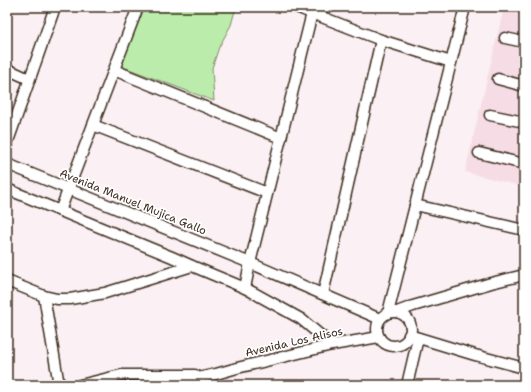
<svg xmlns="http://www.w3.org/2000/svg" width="531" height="392" font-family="'Shantell Sans',sans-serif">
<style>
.built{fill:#f6dde5}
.green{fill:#bcecab;stroke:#7c8b64}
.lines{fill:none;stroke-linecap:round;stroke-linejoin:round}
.minor-casing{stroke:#3b2a1e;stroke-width:13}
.minor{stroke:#fff;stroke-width:10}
.labels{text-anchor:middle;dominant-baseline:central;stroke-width:3.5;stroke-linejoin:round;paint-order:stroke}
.street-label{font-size:11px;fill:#3b2a1e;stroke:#fff}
</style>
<rect width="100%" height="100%" fill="#fbf0f3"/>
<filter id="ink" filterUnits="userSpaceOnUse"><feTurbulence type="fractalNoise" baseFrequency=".025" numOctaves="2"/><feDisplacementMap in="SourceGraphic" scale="8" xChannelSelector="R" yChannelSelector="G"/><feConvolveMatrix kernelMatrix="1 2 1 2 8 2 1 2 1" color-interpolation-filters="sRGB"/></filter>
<g filter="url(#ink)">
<path class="built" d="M504,7H524V187L465,172Z"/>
<path class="green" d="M144,7H236L231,25L219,47L212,68L214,101L121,66Z"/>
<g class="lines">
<defs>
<g id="minor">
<path d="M296,7L381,40L451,62"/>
<path d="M312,13L250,263L245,288L301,319L332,345"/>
<path d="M505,38L524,42"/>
<path d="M7,69L29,79"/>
<path d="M114,70L281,138"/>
<path d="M498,79L524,86"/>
<path d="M490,115L524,122"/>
<path d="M93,125L267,193"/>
<path d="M7,144L55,7"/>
<path d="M479,153L524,164"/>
<path d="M7,164L250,263L380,319"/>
<path d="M7,189L172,257L192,266L245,288"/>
<path d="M415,205L524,230"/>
<path d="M60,211L138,7"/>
<path d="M7,281L44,296L57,299H70L105,293L192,266"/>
<path d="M323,294L381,40"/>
<path d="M44,296L59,385"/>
<path d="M397,312L413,306L491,283L524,275"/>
<circle cx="394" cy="329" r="17"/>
<path d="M388,313L465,7"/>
<path d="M409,335L475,355L524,368"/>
<path d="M80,385L121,375H195"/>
<path d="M166,385L216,374L237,368L332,345L379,337"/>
<path d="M407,385L418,338"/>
</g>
</defs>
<use href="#minor" class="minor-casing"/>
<use href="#minor" class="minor"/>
</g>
</g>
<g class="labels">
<g class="street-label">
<text transform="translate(133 202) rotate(22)">Avenida Manuel Mujica Gallo</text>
<text transform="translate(294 342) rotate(-13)">Avenida Los Alisos</text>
</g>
</g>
<rect width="531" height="392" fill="none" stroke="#fff" stroke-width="24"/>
<rect x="12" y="12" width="507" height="368" fill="none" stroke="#3b2a1e" stroke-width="1.5" filter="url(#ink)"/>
</svg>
